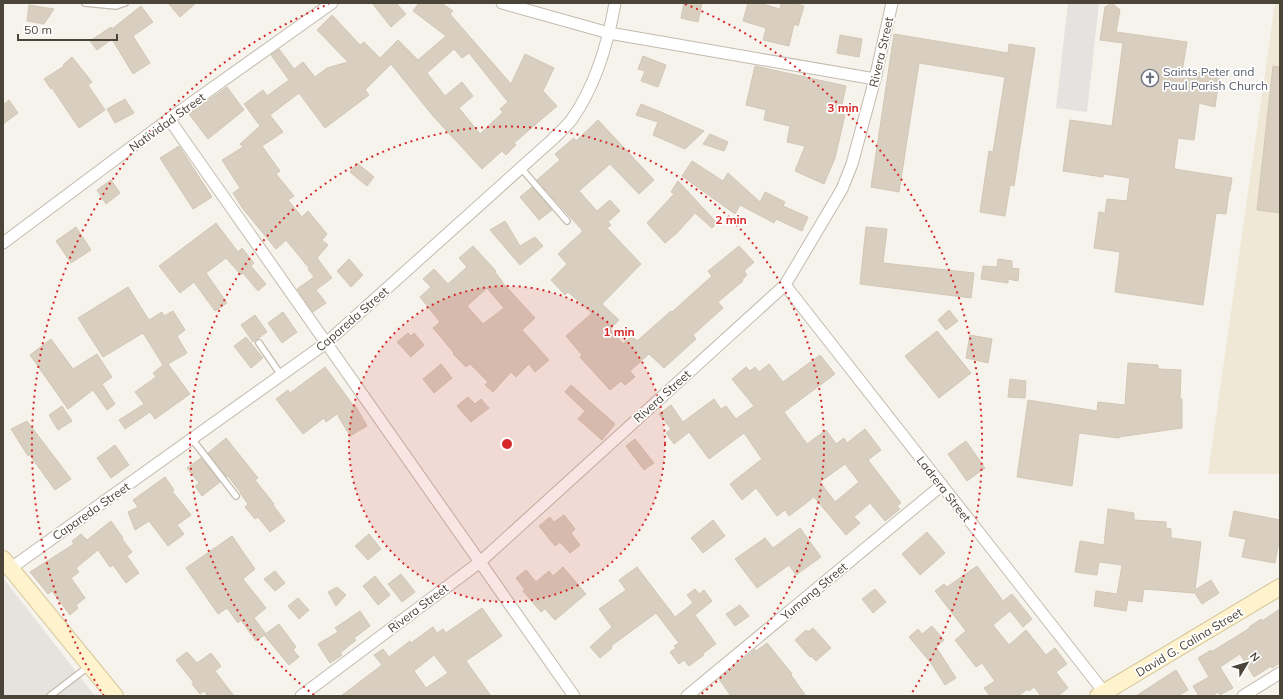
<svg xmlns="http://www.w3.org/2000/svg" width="1283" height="699" font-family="Mulish,sans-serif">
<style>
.industrial{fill:#e6e2dd}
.education{fill:#efe8d6}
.parking{fill:#e5e3e0}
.building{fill:#d8cfc1;stroke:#d3c7b4;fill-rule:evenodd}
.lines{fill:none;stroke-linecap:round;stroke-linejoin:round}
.lane-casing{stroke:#c2bbae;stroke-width:8}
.street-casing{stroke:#c2bbae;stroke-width:13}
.secondary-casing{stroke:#d6c79b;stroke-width:18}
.lane{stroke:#fff;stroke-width:5.5}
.street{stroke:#fff;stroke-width:11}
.secondary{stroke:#fff3cd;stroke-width:16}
.ring{fill:none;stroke:#d62828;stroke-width:2;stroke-dasharray:2 4}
.labels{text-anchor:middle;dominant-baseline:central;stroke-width:3.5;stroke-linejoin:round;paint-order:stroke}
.street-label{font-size:12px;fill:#4b4439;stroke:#fff}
.worship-label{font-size:12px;fill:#5b616d;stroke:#fff;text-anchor:start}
.centre{fill:#d62828;stroke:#fff;stroke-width:2}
.ring-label{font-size:12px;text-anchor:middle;font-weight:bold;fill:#d62828;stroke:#fff;stroke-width:3.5;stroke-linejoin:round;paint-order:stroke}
</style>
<rect width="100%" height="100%" fill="#f6f3ec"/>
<path class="industrial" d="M3,578L95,696H3Z"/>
<path class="education" d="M1275,3H1280V474H1208Z"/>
<path class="parking" d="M1068,3H1099L1087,112L1056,108Z"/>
<g class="building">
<path d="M168,3H196L180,17Z"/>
<path d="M372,3H396L406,14L391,27Z"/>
<path d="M419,3H441L453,11L450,14L511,84L525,54L554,68L543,91L557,106L514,143L516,145L506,155L502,151L482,169L433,116L391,64L365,90L369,95L325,128L299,93L270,115L283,132L262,146L280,171L276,174L294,196L288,200L302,217L308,211L327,234L322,240L328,245L317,258L332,278L316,290L326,303L313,312L297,289L314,277L308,269L309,268L286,240L276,249L243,209L233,193L240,188L222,160L243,147L240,144L260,126L244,104L263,90L267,96L289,80L271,55L279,49L294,69L303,62L315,77L327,68L348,62L317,30L332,15L360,45L364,42L380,58L398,40L418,60L446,36L413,11ZM454,49L462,58L469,53L508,102L500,109L503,112L480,134L459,108L473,96L462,82L445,96L427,73Z"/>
<path d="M684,3H702L698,22L681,18Z"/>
<path d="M748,3H759L780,9L781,3H793L804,6L798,26L794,24L789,46L763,40L766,28L743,21Z"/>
<path d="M1112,3L1120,10L1116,32L1187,42L1182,72L1220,73L1215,107L1199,103L1194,140L1178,138L1174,169L1232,178L1230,191H1229L1226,214L1216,213L1203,305L1115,292L1120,252L1094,248L1099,212L1105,213L1107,199L1127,201L1130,178L1103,174V177L1063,171L1070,120L1112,126L1123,43L1100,40L1105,7Z"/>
<path d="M29,5L54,9L44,24L27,21Z"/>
<path d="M141,6L153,22L133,36L150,63L133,74L112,39L97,50L90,41L111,27L112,29Z"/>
<path d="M894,34L1008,53L1009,44L1035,48L1014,186L1010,185L1005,216L980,212L989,151L993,152L1005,77L919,63L899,192L871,187Z"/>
<path d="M840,35L862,39L859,57L837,53Z"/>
<path d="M643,56L666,65L658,87L641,81L645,71L638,69Z"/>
<path d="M72,57L92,82L88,85L105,110L79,128L52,88L51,89L44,79L64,66L63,65Z"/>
<path d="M755,66L846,86L840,114L845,115L835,158L824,184L795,171L805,146L787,142L790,126L764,120L766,110L746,105Z"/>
<path d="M1273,66L1280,67V213L1257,210Z"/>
<path d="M227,87L244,110L208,139L189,114Z"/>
<path d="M125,99L134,113L115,123L107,109Z"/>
<path d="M9,100L18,113L3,124V105Z"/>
<path d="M641,104L661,112L704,131L685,149L653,135L658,122L636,115Z"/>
<path d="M598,120L654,180L639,194L610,164L579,191L597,211L610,200L620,211L608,222L611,225L607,228L641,264L602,304L619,320L610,329L623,344L632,336L637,341L671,311L672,312L712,276L708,271L739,246L754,262L744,271L747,275L742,280L743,281L718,302L723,308L693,335L696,339L664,368L649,354L630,371L635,377L625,385L621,381L610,390L580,357L582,355L566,336L592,313L568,292L565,295L551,280L567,264L558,254L582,232V230L537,180L560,160L555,154L574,138L576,141Z"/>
<path d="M710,134L728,142L724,151L703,144Z"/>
<path d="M179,146L212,197L193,209L160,158Z"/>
<path d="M692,161L723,181L728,173L760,202L765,192L785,202L783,206L808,217L802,231L776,219L774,223L740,205L735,214L682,176Z"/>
<path d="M357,163L374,177L367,186L350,172Z"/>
<path d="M111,180L120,193L106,204L97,190Z"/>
<path d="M678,181L717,223L712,228L695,213L677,233L665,243L647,223L674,194L671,192Z"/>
<path d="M532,187L552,210L539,220L520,197Z"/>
<path d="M505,221L520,246L535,237L543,246L520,265L490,230Z"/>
<path d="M216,223L238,252L242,248L254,263L251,266L266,284L258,291L243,273L241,275L226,258L206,273L227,303L215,311L194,282L180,293L159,266Z"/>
<path d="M76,227L91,250L71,263L56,241Z"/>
<path d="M866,227L887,229L883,263L974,273L971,298L860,284Z"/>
<path d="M473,246L496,271L495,272L502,281V282L535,318L522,330L549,360L535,372L529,364L516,377L511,372L493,392L485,385L488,382L470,364L466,367L453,354L454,353L433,328L440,322L420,297L431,287L423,279L434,269L448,284L467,267L459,258ZM487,288L504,308L483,324L467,306Z"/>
<path d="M349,259L363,275L351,287L337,271Z"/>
<path d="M998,259L1012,261V268L1019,269L1018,281L1008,279V283L981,279L983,266L997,267Z"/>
<path d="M128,287L149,320L162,312L164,316L173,311L185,330L177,336L187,353L168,364L190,394L155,419L150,412L125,429L119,420L144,404L135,392L156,377L153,373L163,365L143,333L103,357L78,318Z"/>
<path d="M949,310L958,321L946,330L938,320Z"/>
<path d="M283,312L297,332L282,343L268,323Z"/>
<path d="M255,315L267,332L253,342L241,325Z"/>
<path d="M937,331L971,373L939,398L905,356Z"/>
<path d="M408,333L411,336L414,333L424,345L411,357L397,342Z"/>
<path d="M970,335L992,339L988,363L966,358Z"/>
<path d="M246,337L263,358L251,368L234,346Z"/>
<path d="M51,339L73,369L97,354L112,377L102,384L115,404L107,410L93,390L68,409L30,355Z"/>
<path d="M820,355L835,374L784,412L807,444L826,430L836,444L844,438L847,443L865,429L881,450L868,460L901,503L897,506L900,509L885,521L870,503L854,517L860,523L846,535L814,497L789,516L785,510L777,516L756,488L742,500L730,484L762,459L744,433L709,459L689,432L674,444L666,433L671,429L659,414L671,405L683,422L714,399L721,409L726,406L736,419L754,406L732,379L746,367L750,371L755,367L759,372L769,364L783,382ZM845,464L859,482L835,502L820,482Z"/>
<path d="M1128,363L1158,365V369L1181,370L1180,399H1182V428L1119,437V438L1079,433L1072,486L1017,477L1028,400L1097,411L1098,402L1125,405Z"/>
<path d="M441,364L452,378L434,393L423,379Z"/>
<path d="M325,367L353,405H355L367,426L350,436L337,414L326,422L324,418L303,434L276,399L288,390L290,393Z"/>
<path d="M1010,379L1026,381L1025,398L1008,397Z"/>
<path d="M571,385L615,424L602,440L578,419L585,411L565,392Z"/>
<path d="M468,397L475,404L481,399L489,408L471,422L457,406Z"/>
<path d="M62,406L72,421L58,430L49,415Z"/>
<path d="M27,421L71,479L55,490L29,454L28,456L11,429Z"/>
<path d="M226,438L258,478L255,480L274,504L273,505L285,521L270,532L258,517L255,519L245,507L248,504L240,493H241L228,476L227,477L208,453Z"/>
<path d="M635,439L654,463L644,470L626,446Z"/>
<path d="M966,441L985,468L967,481L948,454Z"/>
<path d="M115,445L129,465L111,478L97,458Z"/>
<path d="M201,458L220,482L202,496L195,486L199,483L187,468Z"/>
<path d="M165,477L174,490L172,491L191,515L177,525L184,534L168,546L149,521L135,530L128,512L138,507L133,500Z"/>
<path d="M1108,509L1134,513V520L1166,522V528L1171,529V538L1201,542L1195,590L1211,580L1219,593L1202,604L1194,592V593L1144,589L1142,602L1128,600L1126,611L1094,606L1096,591L1117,594L1122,565L1099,562L1097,575L1075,572L1080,541L1104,545Z"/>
<path d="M1234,511L1280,520V546H1278L1275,563L1242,557L1246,539L1229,536Z"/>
<path d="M564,515L575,529L571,533L580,545L570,553L560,542L555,546L539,526L550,517L554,522Z"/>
<path d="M713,520L725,536L703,553L691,538Z"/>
<path d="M111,521L123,538L122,539L132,552L127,556L139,573L126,583L113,565L110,567L98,550L76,568L79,572L71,578L85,598L76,605L78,608L70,615L52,591L48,594L30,572L74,544L72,541L81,534L87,540Z"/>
<path d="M800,528L821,557L796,575L789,565L757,588L735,559L765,538L773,548Z"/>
<path d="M927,532L945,553L920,575L902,554Z"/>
<path d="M369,534L381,549L368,560L355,546Z"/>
<path d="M232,536L255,569L243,579L266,608L254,618L266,634L256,641L241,620L238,623L227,608L218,614L186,568Z"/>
<path d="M977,566L1003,601L1012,594L1032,619L1023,627L1010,611L993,625L1009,645L1026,630L1046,655L1055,648L1067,664L1056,672L1068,688L1058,696H1041L1034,687L1029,691L1028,689L1018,696H990L984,688L995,681L982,663L976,667L955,640L966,631L935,591L944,584L947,587Z"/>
<path d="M563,567L586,594L555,620L545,609L541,612L523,591L525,590L516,578L526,570L536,582L549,571L553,576Z"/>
<path d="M637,567L675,617L693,603L687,595L695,589L699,594L704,590L712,601L695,615L716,644L702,654L704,655L689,666L684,660L679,664L670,652L676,648L674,646L679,643L656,613L611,646L612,648L600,658L590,647L612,627L599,609L626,590L619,580Z"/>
<path d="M275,571L285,583L275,591L264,579Z"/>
<path d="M401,574L415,592L402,602L388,584Z"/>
<path d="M375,576L390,595L378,605L363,586Z"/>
<path d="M337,587L346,595L336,606L328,592Z"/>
<path d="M875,589L886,602L873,613L862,599Z"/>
<path d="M298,598L309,610L299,619L288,606Z"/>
<path d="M740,605L749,616L735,626L726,614Z"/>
<path d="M482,608L502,636L466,661L491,696H341L382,665L374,655L383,649L389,657L410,641L411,643L433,627L437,633L443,629L446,633ZM434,655L448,673L426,688L414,671Z"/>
<path d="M1280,609V663L1272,668L1271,666L1254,677L1240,654L1220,667L1233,688L1220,695L1218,692L1212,696H1199L1193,686L1209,677L1198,658L1211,650V652L1250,628L1249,627L1261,619L1262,621Z"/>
<path d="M360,611L370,626L354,638L356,640L340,653L342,655L330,663L318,644L338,632L335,628Z"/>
<path d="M279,624L296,647L293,650L299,657L289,665L264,635Z"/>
<path d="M932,626L944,640L936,647L956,678L945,685L931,663L909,637L918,629L922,634Z"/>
<path d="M813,628L831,648L816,661L811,656L810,657L795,640L806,630L808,632Z"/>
<path d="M767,643L792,674L791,675L806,696H731L719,679L753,651L754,649L756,651Z"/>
<path d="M187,652L197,663L211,653L221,666L215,671L234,696H208L204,691L200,694L192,684L194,683L176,660Z"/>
<path d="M1176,670L1188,690L1178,696H1136Z"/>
</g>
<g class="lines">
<defs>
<g id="lane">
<path d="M85,3L116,6L125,3"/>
<path d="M521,168L567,221"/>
<path d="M259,343L281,375"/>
<path d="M192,439L236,496"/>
<path d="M50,696L89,666"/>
</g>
<g id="street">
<path d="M502,3L609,33L875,79"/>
<path d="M169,119L574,696"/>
<path d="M3,243L169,119L332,3"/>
<path d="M785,285L1104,692"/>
<path d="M11,568L326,343L553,139C559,133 567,126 572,119C596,85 608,43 615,3"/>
<path d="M301,696L480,562L785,285L842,189L852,164L875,79L892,3"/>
<path d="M687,696L942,485"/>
<path d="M1243,696L1280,673"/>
</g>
<g id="secondary">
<path d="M3,559L115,696"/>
<path d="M1098,696L1280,587"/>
</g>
</defs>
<use href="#lane" class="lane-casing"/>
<use href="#street" class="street-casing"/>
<use href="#secondary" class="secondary-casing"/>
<use href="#lane" class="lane"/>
<use href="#street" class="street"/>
<use href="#secondary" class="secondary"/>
</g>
<circle cx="507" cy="444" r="158" fill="#d62828" fill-opacity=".12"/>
<g class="ring">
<circle cx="507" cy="444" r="158"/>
<path d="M314 695A317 317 0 1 1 700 695"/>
<path d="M104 696A475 475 0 0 1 329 4M685 4A475 475 0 0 1 910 696"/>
</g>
<defs>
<symbol id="church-ring" viewBox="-11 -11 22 22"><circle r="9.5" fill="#fff" stroke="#6b7280" stroke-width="1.5"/><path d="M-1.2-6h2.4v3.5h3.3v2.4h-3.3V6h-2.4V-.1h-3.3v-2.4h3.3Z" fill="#6b7280"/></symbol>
</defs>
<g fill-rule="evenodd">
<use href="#church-ring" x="1140" y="68" width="20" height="20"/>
</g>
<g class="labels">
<g class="street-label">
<text transform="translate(881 52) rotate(-77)">Rivera Street</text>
<text transform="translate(167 122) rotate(-36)">Natividad Street</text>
<text transform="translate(352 319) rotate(-41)">Capareda Street</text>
<text transform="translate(662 396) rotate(-42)">Rivera Street</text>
<text transform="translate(944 489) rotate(52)">Ladrera Street</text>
<text transform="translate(91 511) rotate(-35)">Capareda Street</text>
<text transform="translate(814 591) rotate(-40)">Yumang Street</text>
<text transform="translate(418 608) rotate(-37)">Rivera Street</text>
<text transform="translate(1189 642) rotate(-31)">David G. Calina Street</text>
</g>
<g class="worship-label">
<text x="1163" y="71">Saints Peter and<tspan x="1163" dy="14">Paul Parish Church</tspan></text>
</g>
</g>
<circle cx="507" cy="444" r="6" class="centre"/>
<g class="ring-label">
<text x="843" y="112">3 min</text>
<text x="731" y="224">2 min</text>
<text x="619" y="336">1 min</text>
</g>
<rect width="1283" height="699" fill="none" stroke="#4b4439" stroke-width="8"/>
<g transform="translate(1247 663) rotate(52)" stroke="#ffffff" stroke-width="3" paint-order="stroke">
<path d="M0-3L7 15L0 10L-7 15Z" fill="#4b4439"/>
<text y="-6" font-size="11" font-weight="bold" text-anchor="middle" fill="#4b4439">N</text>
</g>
<path d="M18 34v6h99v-6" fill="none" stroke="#4b4439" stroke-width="2"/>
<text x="24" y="34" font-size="12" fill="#4b4439" stroke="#ffffff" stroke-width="3" paint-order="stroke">50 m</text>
</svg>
